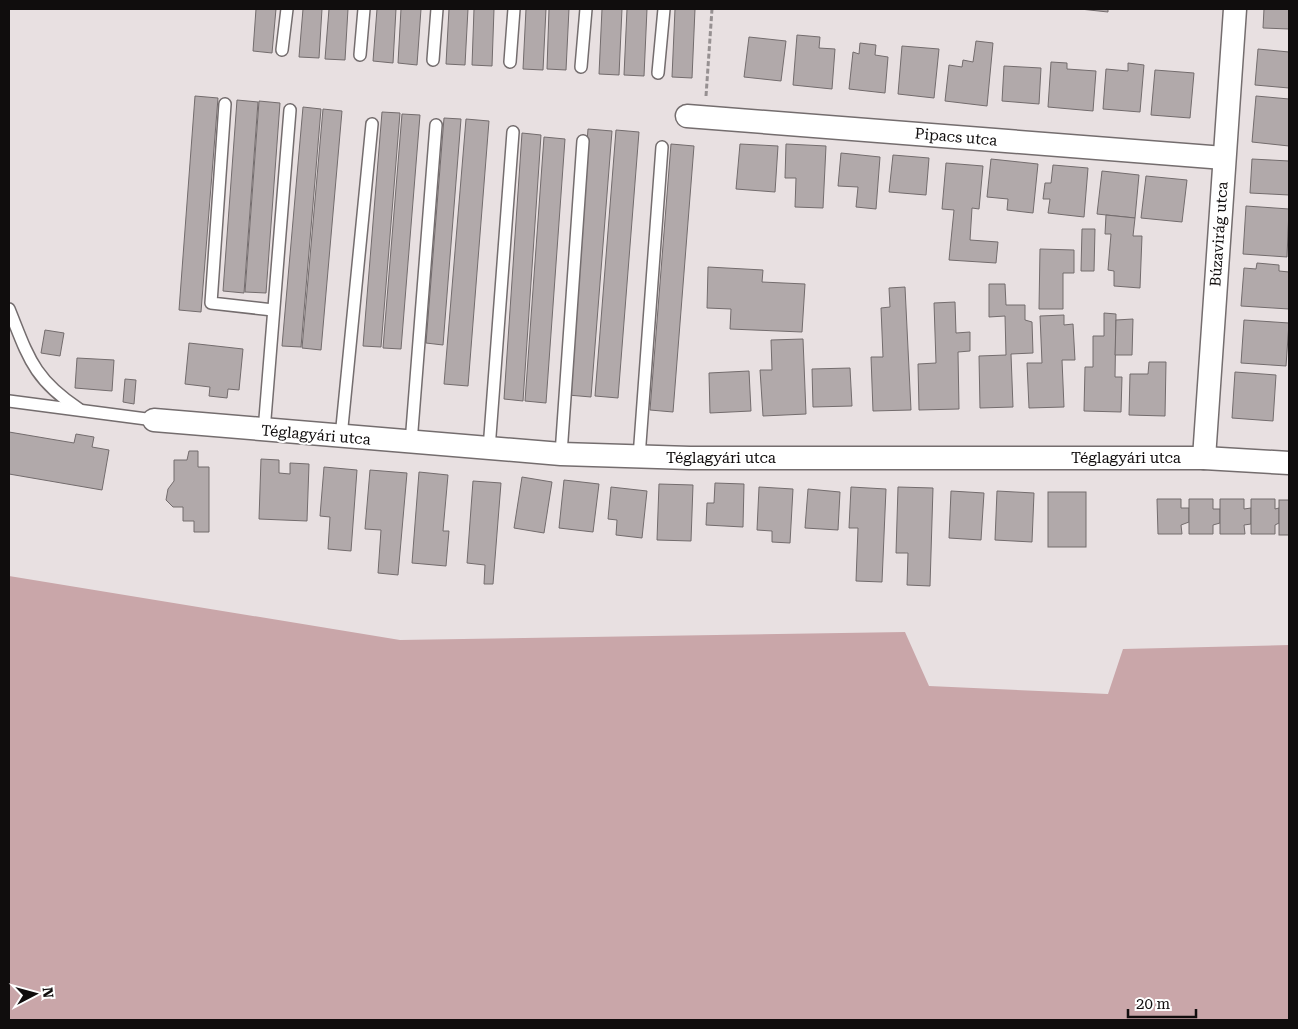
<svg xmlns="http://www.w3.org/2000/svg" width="1298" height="1029" font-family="'Roboto Serif',serif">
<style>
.green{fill:#c9a6a9}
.building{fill:#b1a9aa;stroke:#736c6d}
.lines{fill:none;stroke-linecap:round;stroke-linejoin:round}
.lane-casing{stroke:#746d6e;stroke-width:14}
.street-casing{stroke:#746d6e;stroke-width:25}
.path{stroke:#969091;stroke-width:3;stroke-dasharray:5 2.5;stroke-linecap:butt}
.lane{stroke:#fff;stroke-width:11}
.street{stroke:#fff;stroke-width:22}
.labels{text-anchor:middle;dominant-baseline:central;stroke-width:4.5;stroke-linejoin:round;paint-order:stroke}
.street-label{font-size:15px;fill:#100d0d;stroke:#fff}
</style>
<rect width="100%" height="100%" fill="#e8e0e1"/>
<path class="green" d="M9,576L400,640L905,632L929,686L1108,694L1123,649L1289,645V1020H9Z"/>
<g class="building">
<path d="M256,9H276L272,53L253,51Z"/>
<path d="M303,9H322L319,58L299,57Z"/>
<path d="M329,9H348L345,60L325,59Z"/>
<path d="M377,9H396L393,63L373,61Z"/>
<path d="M401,9H421L417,65L398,63Z"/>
<path d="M449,9H468L465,65L446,64Z"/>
<path d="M474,9H494L492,66L472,65Z"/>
<path d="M526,9H546L543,70L523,69Z"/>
<path d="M549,9H569L566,70L547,69Z"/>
<path d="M602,9H622L619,75L599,74Z"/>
<path d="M627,9H647L644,76L624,75Z"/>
<path d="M675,9H695L692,78L672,77Z"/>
<path d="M1080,9H1108V12Z"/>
<path d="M1264,9H1289V29L1263,28Z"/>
<path d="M797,35L820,37L819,48L835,49L832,89L793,85Z"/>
<path d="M749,37L786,41L781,81L744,77Z"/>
<path d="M976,41L993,43L987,106L945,101L949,65L962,67L963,60L973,62Z"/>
<path d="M860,43L876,45L875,55L888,57L885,93L849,89L853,52L859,54Z"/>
<path d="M902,46L939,49L934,98L898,94Z"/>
<path d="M1258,49L1289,52V88L1255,85Z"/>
<path d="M1051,62L1067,63V69L1096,71L1093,111L1048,107Z"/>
<path d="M1128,63L1144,65L1140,112L1103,109L1106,69L1128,71Z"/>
<path d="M1004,66L1041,68L1039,104L1002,101Z"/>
<path d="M1155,70L1194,73L1190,118L1151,115Z"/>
<path d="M195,96L218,98L201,312L179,310Z"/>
<path d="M1256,96L1289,99V146L1252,142Z"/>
<path d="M237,100L258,102L244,293L223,291Z"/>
<path d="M259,101L280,103L266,293L245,292Z"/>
<path d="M303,107L321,109L301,347L282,346Z"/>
<path d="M323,109L342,111L321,350L302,348Z"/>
<path d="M382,112L400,113L381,347L363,346Z"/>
<path d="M402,114L420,115L401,349L383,348Z"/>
<path d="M444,118L461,119L443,345L426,343Z"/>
<path d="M466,119L489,121L468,386L444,384Z"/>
<path d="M588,129L612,131L591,397L568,395Z"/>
<path d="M616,130L639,132L618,398L595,396Z"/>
<path d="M522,133L541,135L523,401L504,399Z"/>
<path d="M544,137L565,139L546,403L525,401Z"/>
<path d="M671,144L694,146L673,412L650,410Z"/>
<path d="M740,144L778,146L775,192L736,189Z"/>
<path d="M786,144L826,146L823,208L795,207L796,178H785Z"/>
<path d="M841,153L880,157L876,209L856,207L858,187L838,186Z"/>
<path d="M893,155L929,158L926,195L889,192Z"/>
<path d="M991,159L1038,164L1033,213L1007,210L1008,199L987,197Z"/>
<path d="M1252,159L1289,161V195L1250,193Z"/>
<path d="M946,163L983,166L979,209L972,208L970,240L998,242L996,263L949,260L954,210L942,209Z"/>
<path d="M1053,165L1088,168L1084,217L1048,213L1050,199H1043L1045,183H1051Z"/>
<path d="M1102,171L1139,175L1135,218L1097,214Z"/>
<path d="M1146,176L1187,180L1182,222L1141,218Z"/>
<path d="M1246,206L1289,209L1287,257L1243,254Z"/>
<path d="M1106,215L1135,218L1133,236H1142L1140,288L1114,286V271L1108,270L1111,234H1105Z"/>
<path d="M1082,229H1095L1094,271H1081Z"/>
<path d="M1040,249L1074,250V273H1063V309H1039Z"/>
<path d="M1257,263L1279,265V271L1289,272V309L1241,306L1244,268L1256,269Z"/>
<path d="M708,267L763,270L762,282L805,284L802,332L730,329L731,309L707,308Z"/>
<path d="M989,284H1005L1006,305H1025V320L1032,322L1033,353L1011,354L1013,407L980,408L979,356L1006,355L1005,316L989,317Z"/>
<path d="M905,287L911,410L873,411L871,357H883L881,308L890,307L889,288Z"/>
<path d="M955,302L956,333L970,332V351L958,352L959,409L919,410L918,364L936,363L934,303Z"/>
<path d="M1104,313L1116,314L1115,377H1122L1121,412L1084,411L1085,367H1093V336H1104Z"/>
<path d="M1064,315V325L1073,324L1075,360H1062L1064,407L1029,408L1027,363H1042L1040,316Z"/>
<path d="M1133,319L1132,355H1115L1116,320Z"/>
<path d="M1244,320L1289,323L1286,366L1241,363Z"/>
<path d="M45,330L64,333L60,356L41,353Z"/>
<path d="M803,339L806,414L763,416L760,370H772L771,340Z"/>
<path d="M189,343L243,349L239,390L228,389L227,398L209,396L210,387L185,384Z"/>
<path d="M77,358L114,360L112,391L75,388Z"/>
<path d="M1149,362H1166L1165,416L1129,415L1130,374H1148Z"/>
<path d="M850,368L852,406L813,407L812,369Z"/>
<path d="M749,371L751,411L710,413L709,373Z"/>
<path d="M1235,372L1276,375L1273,421L1232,418Z"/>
<path d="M125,379L136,380L134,404L123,402Z"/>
<path d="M9,432L74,443L76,434L94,437L92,447L109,450L102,490L9,474Z"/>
<path d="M189,451H198V467H209V532H194V521H183V507H173L166,500L168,489L174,481V460H187Z"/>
<path d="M261,459L279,460V473L290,474V463L309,464L307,521L259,519Z"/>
<path d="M324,467L357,470L351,551L328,549L330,517L320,516Z"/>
<path d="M370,470L407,473L398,575L378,573L381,530L365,529Z"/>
<path d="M419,472L448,475L443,531H449L446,566L412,563Z"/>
<path d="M522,477L552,482L544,533L514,528Z"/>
<path d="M564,480L599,484L593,532L559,528Z"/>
<path d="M473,481L501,483L493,584H484L485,565L467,563Z"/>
<path d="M715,483L744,484L743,527L706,525L707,503H714Z"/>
<path d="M659,484L693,485L691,541L657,540Z"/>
<path d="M611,487L647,491L642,538L616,535L617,520L608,519Z"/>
<path d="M759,487L793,489L790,543L772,542V531L757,530Z"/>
<path d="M851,487L886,489L882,582L856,581L858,528H849Z"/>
<path d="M898,487L933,488L930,586L907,585L908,553H896Z"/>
<path d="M808,489L840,492L838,530L805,528Z"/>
<path d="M951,491L984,493L981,540L949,538Z"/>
<path d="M997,491L1034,493L1032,542L995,540Z"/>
<rect x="1048" y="492" width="38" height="55"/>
<path d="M1157,499H1181V508H1189V522L1181,525L1182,534H1158Z"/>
<path d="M1189,499H1213V509H1220V523L1213,525V534H1189Z"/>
<path d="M1220,499H1244V509L1251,508V524L1244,525L1245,534H1220Z"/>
<path d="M1251,499H1275V509L1279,508V523L1275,525V534H1251Z"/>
<rect x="1279" y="500" width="10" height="35"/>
</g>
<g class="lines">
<defs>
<g id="lane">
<path d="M282,50L287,9"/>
<path d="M360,55L364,9"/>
<path d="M433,60L437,9"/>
<path d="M510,62L514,9"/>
<path d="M581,67L586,9"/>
<path d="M658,73L664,9"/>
<path d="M225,104L211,303L273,310"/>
<path d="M9,309C28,356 33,379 79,409"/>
<path d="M9,401L154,420"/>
<path d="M264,431L290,110"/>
<path d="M341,437L372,124"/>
<path d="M411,443L436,125"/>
<path d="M489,449L513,132"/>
<path d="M561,454L583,141"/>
<path d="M639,457L662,147"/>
</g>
<g id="street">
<path d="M687,116L1224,158"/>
<path d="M154,420L561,454L690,458H1204L1289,463"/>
<path d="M1204,458L1235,9"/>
</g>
</defs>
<use href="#lane" class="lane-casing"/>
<use href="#street" class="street-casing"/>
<path class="path" d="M706,96L712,9"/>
<use href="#lane" class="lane"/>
<use href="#street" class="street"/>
</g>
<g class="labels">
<g class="street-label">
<text transform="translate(956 137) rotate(5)">Pipacs utca</text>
<text transform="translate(1219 234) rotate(-86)">Búzavirág utca</text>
<text transform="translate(316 435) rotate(5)">Téglagyári utca</text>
<text x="721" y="458">Téglagyári utca</text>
<text x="1126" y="458">Téglagyári utca</text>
</g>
</g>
<rect width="1298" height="1029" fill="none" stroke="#100d0d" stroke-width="20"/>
<g transform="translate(35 994) rotate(84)" stroke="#ffffff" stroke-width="4" paint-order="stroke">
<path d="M0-4L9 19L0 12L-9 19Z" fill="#100d0d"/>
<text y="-8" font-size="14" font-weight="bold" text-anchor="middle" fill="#100d0d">N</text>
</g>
<path d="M1128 1009v8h68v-8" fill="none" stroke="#100d0d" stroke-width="2.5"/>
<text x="1136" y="1009" font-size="15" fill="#100d0d" stroke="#ffffff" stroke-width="4" paint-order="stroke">20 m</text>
</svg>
